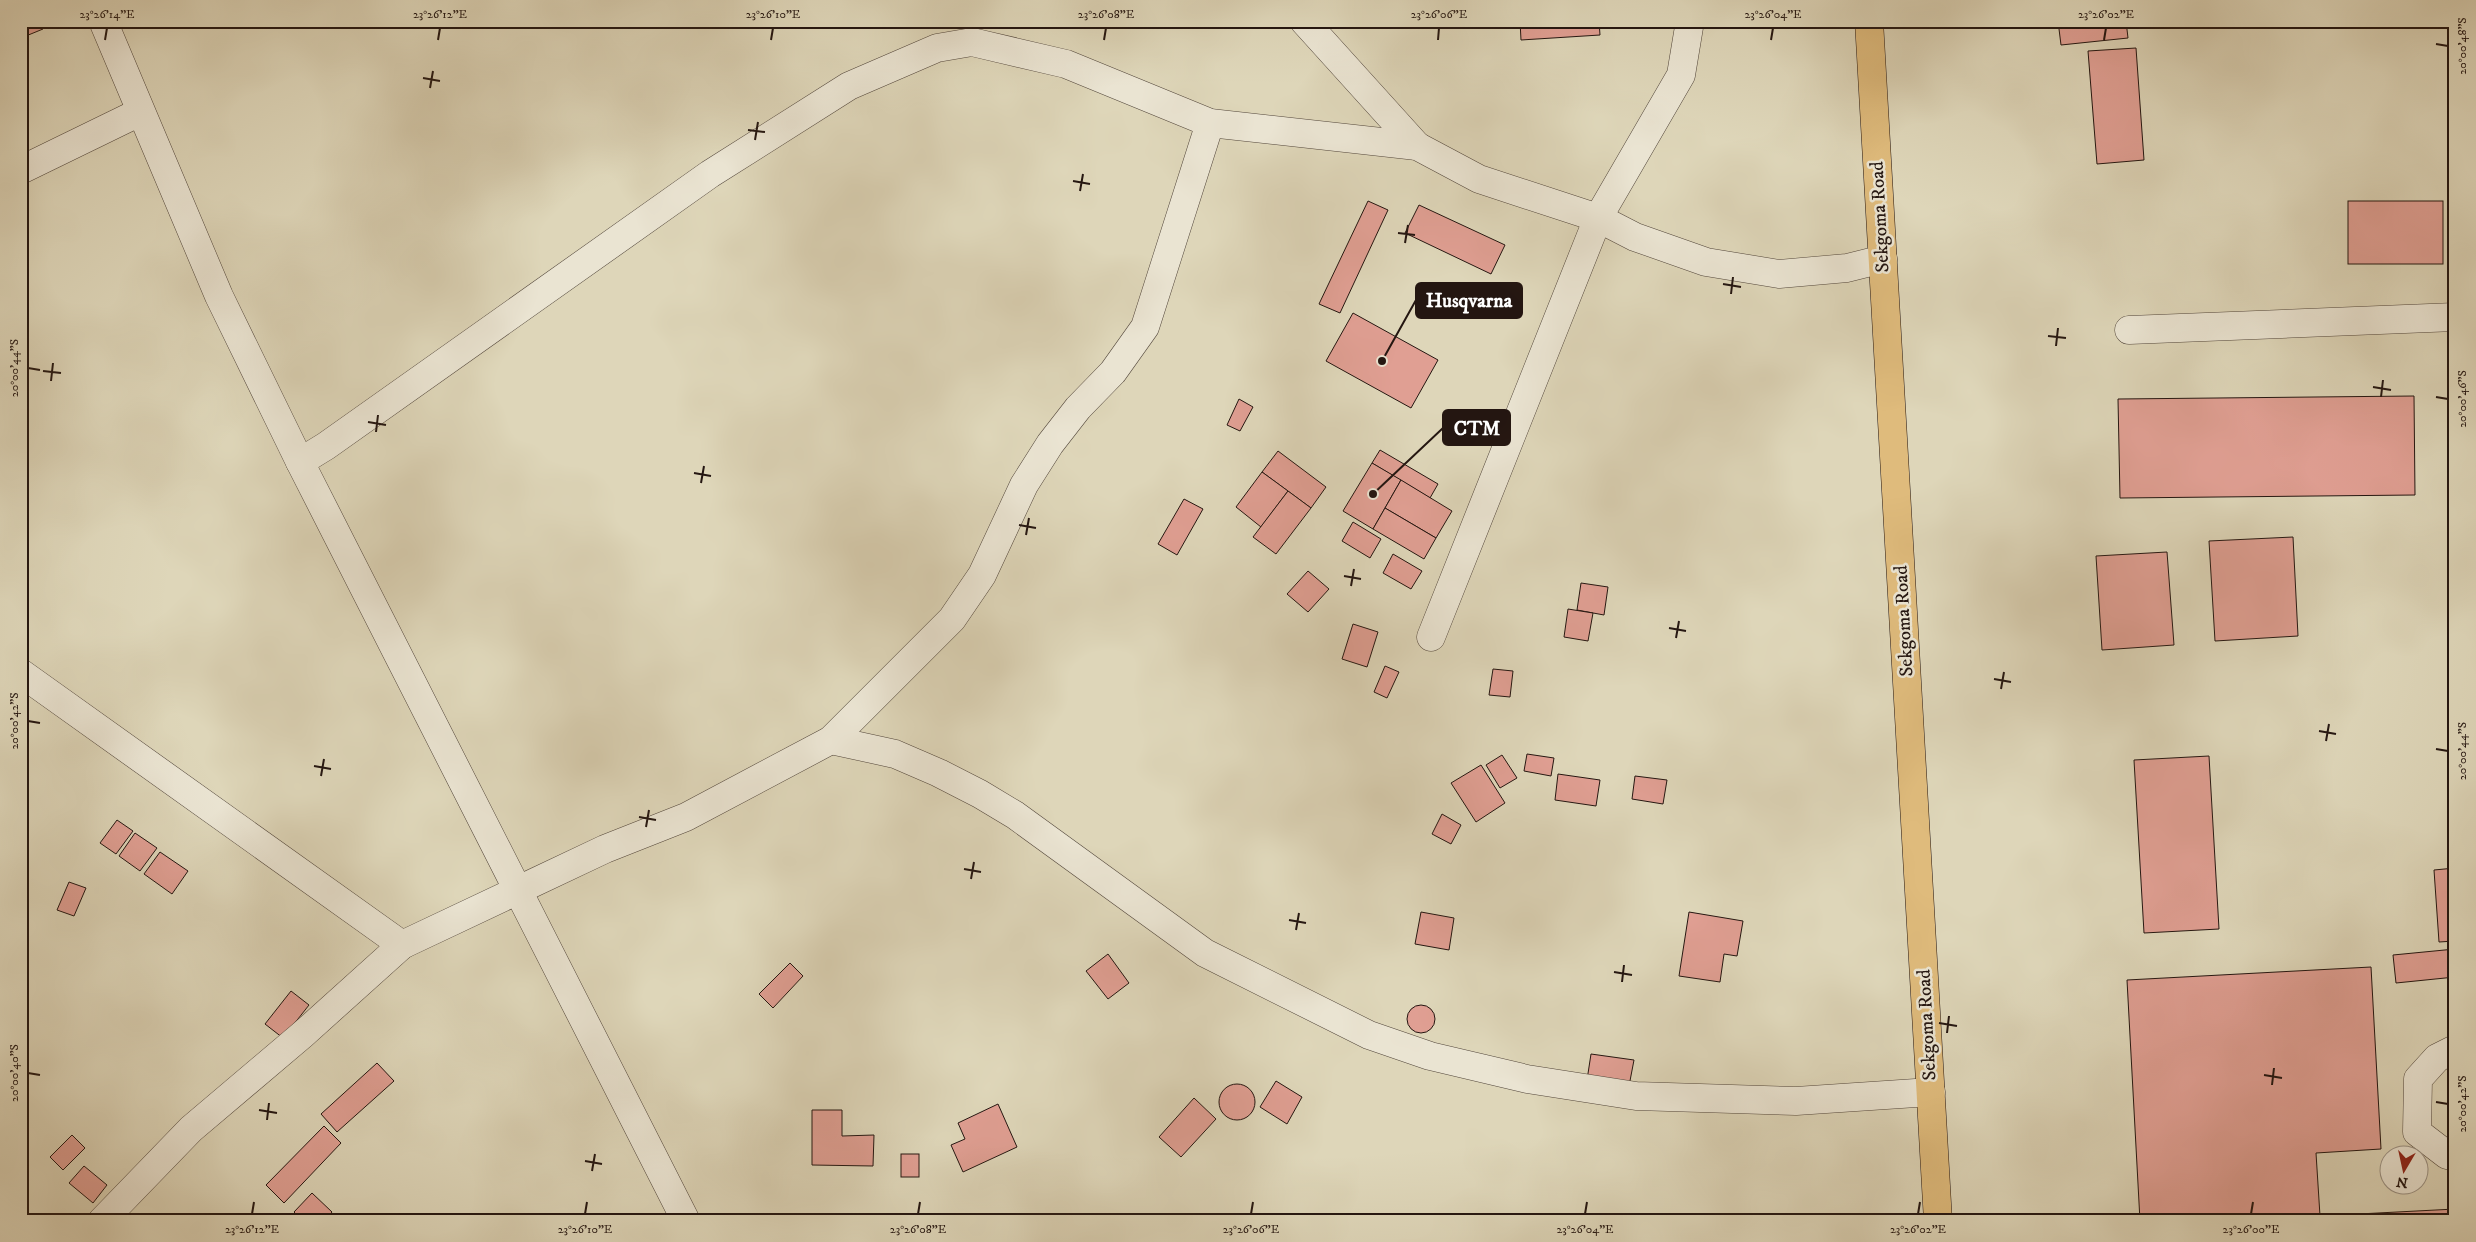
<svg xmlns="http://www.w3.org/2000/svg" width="2476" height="1242" font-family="'IM FELL DW Pica',serif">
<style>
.building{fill:#e09f93;stroke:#241611}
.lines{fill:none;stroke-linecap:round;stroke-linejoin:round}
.minor-casing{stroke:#52463b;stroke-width:29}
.highway-casing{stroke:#241611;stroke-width:29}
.minor{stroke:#eae4d2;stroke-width:28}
.highway{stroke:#dfbb7c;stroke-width:28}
.ticks{fill:none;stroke:#241611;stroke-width:2}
.labels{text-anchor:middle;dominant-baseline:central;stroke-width:5;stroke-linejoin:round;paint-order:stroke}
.street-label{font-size:19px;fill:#241611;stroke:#eae4d2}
.leader{fill:none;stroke:#241611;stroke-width:2}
.callout-dot{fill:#241611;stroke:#eae4d2;stroke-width:2}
.callout{fill:#241611;stroke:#241611;stroke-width:2}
.callout-label{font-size:20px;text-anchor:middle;font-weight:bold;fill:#fff}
.neatline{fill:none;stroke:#241611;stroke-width:2}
.ticks-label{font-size:12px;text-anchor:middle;fill:#241611}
</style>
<rect width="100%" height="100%" fill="#ded6b9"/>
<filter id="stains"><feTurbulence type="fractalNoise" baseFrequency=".004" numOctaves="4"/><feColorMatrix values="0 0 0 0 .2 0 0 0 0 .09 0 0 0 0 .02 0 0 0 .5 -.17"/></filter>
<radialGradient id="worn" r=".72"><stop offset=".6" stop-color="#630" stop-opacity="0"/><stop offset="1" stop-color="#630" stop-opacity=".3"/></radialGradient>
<g class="building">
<path d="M21,21H40L43,29L21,38Z"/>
<path d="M1520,21H1599L1600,35L1521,40Z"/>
<path d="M2058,21H2126L2128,38L2061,45Z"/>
<path d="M2136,48L2144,160L2097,164L2088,51Z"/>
<path d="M1368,201L1388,210L1340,313L1319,304Z"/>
<rect x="2348" y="201" width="95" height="63"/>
<path d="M1419,205L1505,245L1491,274L1405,233Z"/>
<path d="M1353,313L1438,360L1411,408L1326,361Z"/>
<path d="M2414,396L2415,495L2120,498L2118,399Z"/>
<path d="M1239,399L1253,407L1240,431L1227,425Z"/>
<path d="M1380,450L1438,484L1430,498L1372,463Z"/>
<path d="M1278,451L1326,487L1311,508L1262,472Z"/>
<path d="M1372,463L1401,480L1373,529L1343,511Z"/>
<path d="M1262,472L1288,491L1261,527L1236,507Z"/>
<path d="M1401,480L1452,511L1436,538L1385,508Z"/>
<path d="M1288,491L1311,508L1276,554L1253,537Z"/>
<path d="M1184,499L1203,509L1177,555L1158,544Z"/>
<path d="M1385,508L1436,538L1424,559L1373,529Z"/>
<path d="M1353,522L1381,539L1370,558L1342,541Z"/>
<path d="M2293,537L2298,636L2215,641L2209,541Z"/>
<path d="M2167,552L2174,645L2102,650L2096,556Z"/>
<path d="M1393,554L1422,571L1411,589L1383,573Z"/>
<path d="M1308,571L1329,589L1308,612L1287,594Z"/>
<path d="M1581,583L1608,587L1604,615L1577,610Z"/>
<path d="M1568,609L1593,613L1588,641L1564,637Z"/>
<path d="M1353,624L1378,632L1367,667L1342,659Z"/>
<path d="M1385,666L1399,672L1387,698L1374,692Z"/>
<path d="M1493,669L1513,671L1510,697L1489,695Z"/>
<path d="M1527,754L1554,758L1551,776L1524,771Z"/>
<path d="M1502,755L1517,778L1500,788L1486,765Z"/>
<path d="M2209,756L2219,929L2144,933L2134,760Z"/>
<path d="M1481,765L1505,803L1476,822L1451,783Z"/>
<path d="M1558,774L1600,780L1596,806L1555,800Z"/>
<path d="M1635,776L1667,780L1663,804L1632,799Z"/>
<path d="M1442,814L1461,825L1451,844L1432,834Z"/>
<path d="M117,820L133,831L116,854L100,843Z"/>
<path d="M135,833L157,848L140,871L119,856Z"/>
<path d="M160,852L188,871L172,894L144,874Z"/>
<path d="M2455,868V941L2439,942L2434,870Z"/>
<path d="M69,882L86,888L74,916L57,910Z"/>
<path d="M1421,912L1454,918L1449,950L1415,944Z"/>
<path d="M1689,912L1743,921L1737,956L1724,954L1720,982L1679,976Z"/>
<path d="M2455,949V977L2396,983L2393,955Z"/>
<path d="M1108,954L1129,983L1108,999L1086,971Z"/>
<path d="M790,963L803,976L773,1008L759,994Z"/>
<path d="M2371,967L2381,1149L2316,1153L2320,1216L2455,1209V1221H2140L2127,980Z"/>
<path d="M291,991L309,1005L283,1038L265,1024Z"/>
<circle cx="1421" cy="1019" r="14"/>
<path d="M1591,1054L1634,1060L1629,1086L1587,1080Z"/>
<path d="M377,1063L394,1081L337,1132L321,1114Z"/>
<path d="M1276,1081L1302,1097L1287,1124L1260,1107Z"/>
<circle cx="1237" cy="1102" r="18"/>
<path d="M1194,1098L1216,1119L1181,1157L1159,1137Z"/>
<path d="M998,1104L1017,1147L963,1172L951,1145L965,1139L958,1123Z"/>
<path d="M812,1110H842V1136L874,1135L873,1166L812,1165Z"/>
<path d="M324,1126L341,1143L284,1203L266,1185Z"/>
<path d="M72,1135L85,1148L63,1170L50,1157Z"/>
<rect x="901" y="1154" width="18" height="23"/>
<path d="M84,1166L107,1185L93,1203L69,1183Z"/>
<path d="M312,1193L332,1212L324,1221H303L294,1212Z"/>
</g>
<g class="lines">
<defs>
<g id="minor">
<path d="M103,21L219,296L300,462L686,1221"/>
<path d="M1304,21L1417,146"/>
<path d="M21,170L140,112"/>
<path d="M2129,330L2455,317"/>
<path d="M300,462L326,446L710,174L849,86L937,48L972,42L1066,64L1210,123L1417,146L1479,179L1598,218L1635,237L1706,262L1779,274L1847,268L1883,259"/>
<path d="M1431,637L1598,218L1681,75L1690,21"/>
<path d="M21,673L402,945"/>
<path d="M831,740L895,754L939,773L980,794L1015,815L1205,953L1369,1035L1430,1056L1527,1079L1636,1096L1796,1101L1931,1092"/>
<path d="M2455,1049L2437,1058L2418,1079L2417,1132L2447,1155L2455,1157"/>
<path d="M102,1221L191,1129L302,1035L402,945L605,849L686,817L831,740L952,619L982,575L1024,485L1050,444L1078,408L1113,372L1145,327L1210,123"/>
</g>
<path id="highway" d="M1869,21L1938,1221"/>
</defs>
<use href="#minor" class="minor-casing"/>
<use href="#highway" class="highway-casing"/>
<use href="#minor" class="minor"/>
<use href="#highway" class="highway"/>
</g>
<path class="ticks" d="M105,40L107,28M438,40L440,28M771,40L773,28M1104,40L1106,28M1438,40L1439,28M1771,40L1773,28M2104,40L2106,28M2436,44L2448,46M423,78L440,81M430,88L433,71M748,130L765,132M755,140L758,122M1073,181L1090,184M1080,191L1083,174M1398,233L1415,235M1405,243L1408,225M1723,284L1741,287M1731,294L1733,277M2048,336L2066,338M2056,346L2058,328M28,368L40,370M43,371L61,373M51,381L53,363M2373,387L2391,390M2381,397L2383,380M2436,397L2448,399M368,422L386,425M376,432L378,415M694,473L711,476M701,483L704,466M1019,525L1036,528M1026,535L1029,518M1344,576L1361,579M1351,586L1354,569M1669,628L1686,631M1676,638L1679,621M1994,679L2011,682M2001,689L2004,672M28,721L40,723M2319,731L2336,734M2326,741L2329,724M2436,749L2448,751M314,766L331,769M321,776L324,759M639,817L656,820M646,827L649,810M964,869L981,872M971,879L974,862M1289,920L1306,923M1296,930L1299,913M1614,972L1632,975M1622,982L1624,965M1939,1023L1957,1026M1947,1033L1949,1016M28,1073L40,1075M2264,1075L2282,1078M2272,1085L2274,1068M2436,1102L2448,1104M259,1110L277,1113M267,1120L269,1103M585,1161L602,1164M592,1171L595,1154M252,1214L254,1202M585,1214L587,1202M918,1214L920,1202M1251,1214L1253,1202M1585,1214L1587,1202M1918,1214L1920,1202M2251,1214L2253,1202"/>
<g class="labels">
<g class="street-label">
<text transform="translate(1880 217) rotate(-93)">Sekgoma Road</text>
<text transform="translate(1904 621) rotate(-93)">Sekgoma Road</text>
<text transform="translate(1927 1025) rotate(-93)">Sekgoma Road</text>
</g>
</g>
<path class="leader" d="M1382 361L1416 300M1373 494L1443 428"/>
<g class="callout-dot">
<circle cx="1382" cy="361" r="5"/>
<circle cx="1373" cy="494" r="5"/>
</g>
<g class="callout">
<rect x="1416" y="283" width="106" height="35" rx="5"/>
<rect x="1443" y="410" width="67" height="35" rx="5"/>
</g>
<g class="callout-label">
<text x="1469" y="307">Husqvarna</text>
<text x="1477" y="435">CTM</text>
</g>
<rect width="2476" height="1242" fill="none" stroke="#ded6b9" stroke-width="55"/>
<g transform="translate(2404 1170) rotate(189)"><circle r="24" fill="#eae4d2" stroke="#9b9285"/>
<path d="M0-4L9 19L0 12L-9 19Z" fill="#8f2418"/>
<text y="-8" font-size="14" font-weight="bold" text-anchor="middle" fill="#241611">N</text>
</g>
<rect x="28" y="28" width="2420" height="1186" class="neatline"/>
<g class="ticks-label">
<text x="107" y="18">23°26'14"E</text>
<text x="440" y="18">23°26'12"E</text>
<text x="773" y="18">23°26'10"E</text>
<text x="1106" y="18">23°26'08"E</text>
<text x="1439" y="18">23°26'06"E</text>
<text x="1773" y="18">23°26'04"E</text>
<text x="2106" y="18">23°26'02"E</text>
<text transform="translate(2462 46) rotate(-90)" y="4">20°00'48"S</text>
<text transform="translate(14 368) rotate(-90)" y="4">20°00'44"S</text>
<text transform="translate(2462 399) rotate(-90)" y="4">20°00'46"S</text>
<text transform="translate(14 721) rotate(-90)" y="4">20°00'42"S</text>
<text transform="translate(2462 751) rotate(-90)" y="4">20°00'44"S</text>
<text transform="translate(14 1073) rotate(-90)" y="4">20°00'40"S</text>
<text transform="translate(2462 1104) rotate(-90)" y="4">20°00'42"S</text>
<text x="252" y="1233">23°26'12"E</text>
<text x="585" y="1233">23°26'10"E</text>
<text x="918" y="1233">23°26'08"E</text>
<text x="1251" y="1233">23°26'06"E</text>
<text x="1585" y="1233">23°26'04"E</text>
<text x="1918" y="1233">23°26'02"E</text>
<text x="2251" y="1233">23°26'00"E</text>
</g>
<rect width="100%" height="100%" filter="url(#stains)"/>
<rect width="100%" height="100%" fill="url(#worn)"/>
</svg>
